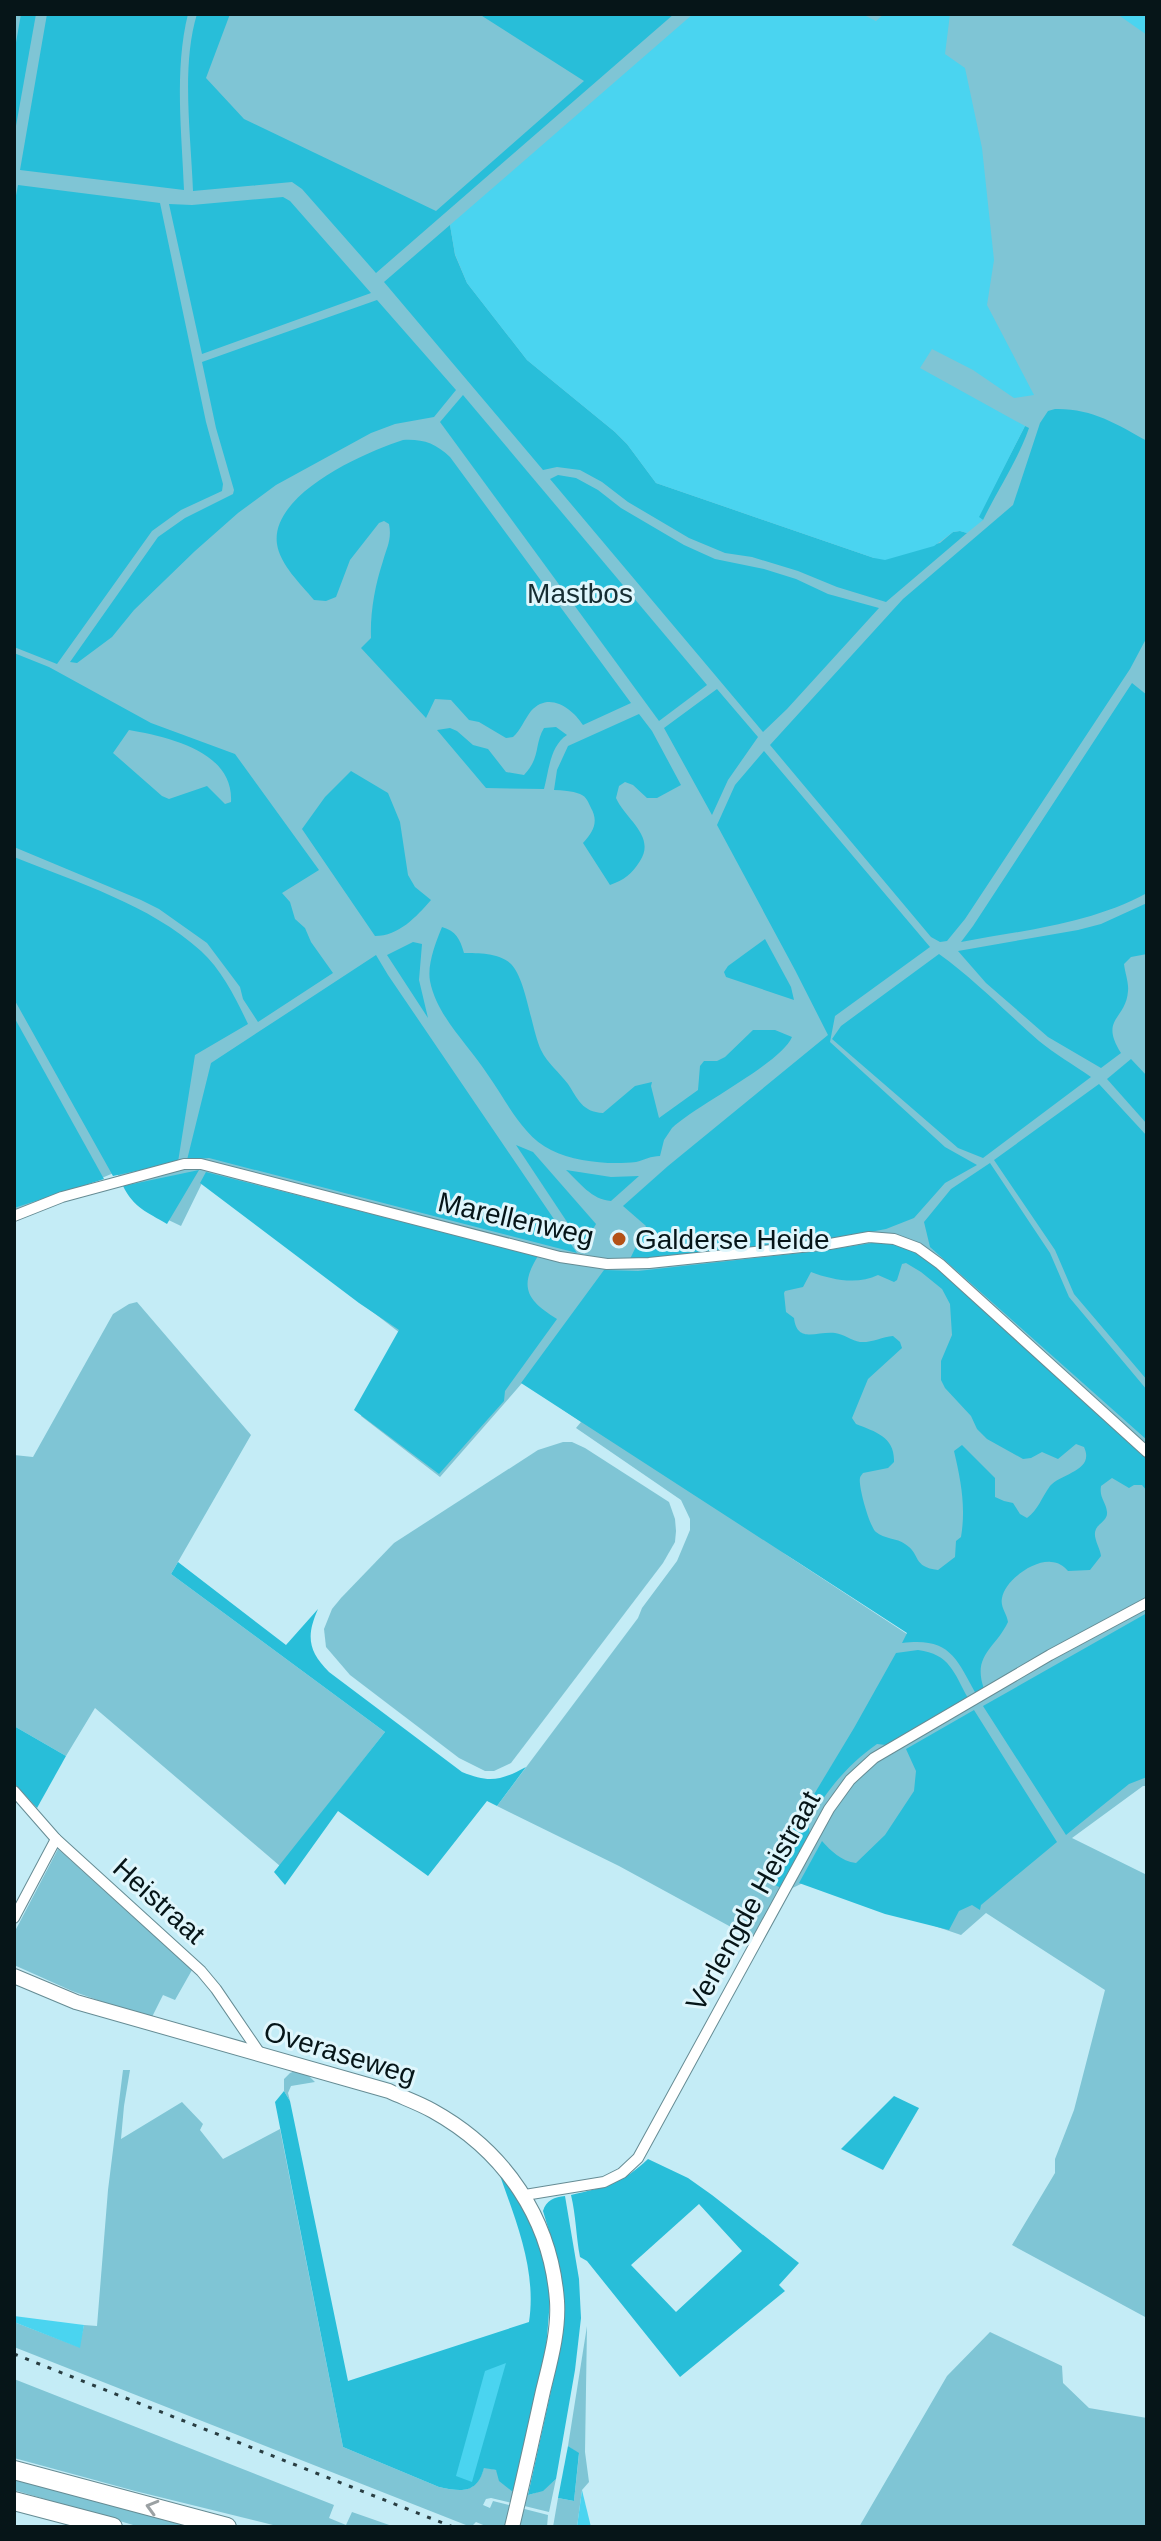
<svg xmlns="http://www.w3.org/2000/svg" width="1161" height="2541" font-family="Helvetica,sans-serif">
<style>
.green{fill:#7fc5d5;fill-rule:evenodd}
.forest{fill:#28bed9;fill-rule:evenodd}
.water{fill:#4ad4f0}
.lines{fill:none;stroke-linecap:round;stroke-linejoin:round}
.street-casing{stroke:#668c94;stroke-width:12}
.secondary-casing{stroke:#668c94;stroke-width:16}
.highway-casing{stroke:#668c94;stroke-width:20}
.street{stroke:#fff;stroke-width:10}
.secondary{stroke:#fff;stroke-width:14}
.highway{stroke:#fff;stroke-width:18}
.rail{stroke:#2a3e42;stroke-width:3;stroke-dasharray:4 8;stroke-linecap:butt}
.oneway{stroke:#9ba1a3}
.poi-dot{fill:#b45217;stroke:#dff6fc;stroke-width:3}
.labels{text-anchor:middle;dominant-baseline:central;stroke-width:6;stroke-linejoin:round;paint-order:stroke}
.park-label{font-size:28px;fill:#162d32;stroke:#dff6fc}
.street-label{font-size:28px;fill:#061518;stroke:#dff6fc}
.poi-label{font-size:28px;fill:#061518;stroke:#dff6fc;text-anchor:start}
</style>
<rect width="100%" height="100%" fill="#c4ecf6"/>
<g class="green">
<path d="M14,14H1147V1786H1143L1072,1838L1147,1875V2318L1012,2245L1055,2173V2159L1074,2110L1105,1990L986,1913L961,1935L805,1882L782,1893L753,1939L619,1866L497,1806L638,1618L642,1608L677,1561L690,1530V1519L681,1500L576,1428L581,1422L523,1382L440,1477L361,1416L400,1333L203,1181L181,1226L137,1205L116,1172L14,1215ZM782,1552L911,1628L907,1634Z"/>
<path d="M137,1302L251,1435L171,1574L385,1732L280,1866L95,1708L66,1756L14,1726V1455L33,1457L113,1314L129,1304Z"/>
<path d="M563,1442H572L585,1448L669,1502L675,1519L676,1531L675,1542L663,1563L511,1763L494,1771H485L459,1758L350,1675L326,1647L324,1629L332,1609L341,1598L394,1543L538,1450Z"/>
<path d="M58,1849L192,1970L175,2000L163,1995L151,2019L72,1991L14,1965V1933Z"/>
<path d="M123,2070H130L124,2106L121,2139L182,2102L203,2124L200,2130L223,2159L280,2129L343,2447L439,2487C462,2492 477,2494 484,2467L496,2470C501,2476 507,2487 513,2491C529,2501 545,2489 556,2479L549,2512L491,2498L486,2499L483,2505L490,2508L493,2501L548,2515L547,2527H488L476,2522L471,2527L14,2347V2322L79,2347L84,2325L97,2326L108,2190Z"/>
<path d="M295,2071L308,2075L315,2082L291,2086L288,2093L290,2101L284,2091V2079L290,2073Z"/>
<path d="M587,2326L585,2452L589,2482L582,2490L577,2527H553L558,2498L574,2501L579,2454L568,2446Z"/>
<path d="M990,2332L1062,2366L1063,2383L1089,2408L1147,2418V2527H859L947,2376Z"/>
<path d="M14,2379L334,2505L329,2518L346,2525L352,2512L395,2527H281L135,2491L14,2458Z"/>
<path d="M14,2477L189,2527H140L14,2490Z"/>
</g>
<g class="forest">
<path d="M21,14H36L14,137V54Z"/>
<path d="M47,14H188C174,70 182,133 184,190L20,170Z"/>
<path d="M197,14H230L206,78L244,119L436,211L584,81L479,14H674L376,273L302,189L292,182L193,191C191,136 181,66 197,14Z"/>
<path d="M18,185L160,203L206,422L223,484L222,491L181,510L152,531L57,664L14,647V206Z"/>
<path d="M283,197L290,201L371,293L202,354L169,204L192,205Z"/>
<path d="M450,225L455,255L467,283L527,360L615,432L627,444L656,483L874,558L940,543L953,532L960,531L967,533L886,602L837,587L798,571L752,557L725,553L689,538L628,502L602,482L580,470L557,467L543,470L384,282Z"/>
<path d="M377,300L456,390L434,417L395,424L371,433L276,485L238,513L195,551L134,610L112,637L77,663L70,662L158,537L185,518L233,494L234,490L216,428L202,362Z"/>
<path d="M463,395L707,685L659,721L440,422Z"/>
<path d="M1055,409C1091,408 1117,424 1147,441V637L1130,669L965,919L947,941L940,942L931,937L770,745L903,599L1013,505L1040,423L1048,411Z"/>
<path d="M1025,426L1029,428C1018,460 998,489 983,520L978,517Z"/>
<path d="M403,440C423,439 435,443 450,457L631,703L583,725C572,708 549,691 531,711C524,720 521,730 513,737L506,738L479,722L469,720L451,700L435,699L426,718L361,648L371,638C370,613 375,585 383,561C387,547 392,539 389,524L384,521L379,523L350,560L336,597L326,601L314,600C301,584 280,565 277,544C270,494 365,452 403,440Z"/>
<path d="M558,475L576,478L598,490L621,508L684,545L715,559L764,569L796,579L828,594L879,608L787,709L763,732L550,479Z"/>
<path d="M14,653L49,667L151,723L235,754L319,870L282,893L290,902L295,919L305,928L311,942L333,973L258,1022L243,999L240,987L207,943L159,909L141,900L14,847ZM129,730C168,737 234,751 231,802L225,804L207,786L169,799L162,796L113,753Z"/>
<path d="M1132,683L1147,695V893C1090,924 1025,930 961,942L973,926Z"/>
<path d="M717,689L758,737L728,780L712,815L664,728Z"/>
<path d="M639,714L652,731L681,785L657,798H647L633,785L625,782L619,786L616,798C626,820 656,836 640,861C632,874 624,880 610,885L583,843C593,832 599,822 591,808C588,802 587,797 580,794C572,791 562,790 554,790L557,770L568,746Z"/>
<path d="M450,728L457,731L473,745L488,749L506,772L524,775C541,757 534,745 544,728L556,727L567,735C550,746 549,770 544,789L486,788L437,730Z"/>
<path d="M764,751L930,947L835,1016L830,1042L945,1147L977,1165L945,1183L914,1218L886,1229L827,1240L629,1261L646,1226L623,1206L668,1166L828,1035L795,970L717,825L735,785Z"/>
<path d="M351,771L388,793L400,822L408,875L415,887L431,900C416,917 399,936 375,936L302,829L325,797Z"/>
<path d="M14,857C78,883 149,904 201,951C222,970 236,999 248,1024L195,1055L178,1162L113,1176L14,999Z"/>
<path d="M1147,903V954L1131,957L1124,964C1125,973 1129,983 1128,991C1126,1020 1099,1018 1121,1053L1101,1068L1048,1037L986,983L958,951L1078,930L1101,924Z"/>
<path d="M442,927C456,931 460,939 464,953C478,953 500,953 511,964C526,979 531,1028 541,1050C547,1063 560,1073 568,1084C578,1099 582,1112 603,1113L635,1086L652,1082L651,1086L659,1118L698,1090L700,1066L704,1061H717L725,1057L753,1030H775L792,1037C780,1064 698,1104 672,1128L664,1140L660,1156C651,1156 644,1160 636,1162C610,1165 575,1162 551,1150C522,1136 506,1100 488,1075C469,1045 437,1017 430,981C427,964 436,942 442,927Z"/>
<path d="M765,939L791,987L794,1000L726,977L724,972L728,966Z"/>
<path d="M413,942L422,944L419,980L428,1018L387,955Z"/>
<path d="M939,954C975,980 1006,1012 1039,1041C1055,1054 1074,1065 1091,1077L983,1158L958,1148L832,1039L841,1026Z"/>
<path d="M376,955L388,975L577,1253L209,1158L187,1160L211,1063Z"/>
<path d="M14,1017L104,1179L14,1208Z"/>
<path d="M1131,1059L1147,1076V1124L1107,1079Z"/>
<path d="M1099,1084L1147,1136V1380L1074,1294L1055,1250L994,1160Z"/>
<path d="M516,1145L533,1152L596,1224L583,1246Z"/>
<path d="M990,1163L1050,1253L1069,1297L1147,1390V1440L930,1247L924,1222L951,1189Z"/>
<path d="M199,1170L167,1224C147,1212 134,1208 123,1186Z"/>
<path d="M566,1170L611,1177L639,1176L611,1201C592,1200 579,1182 566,1170Z"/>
<path d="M206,1172L538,1256C518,1288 528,1301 557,1319L505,1391L504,1401L439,1474L354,1410L399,1330L359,1303L200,1183Z"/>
<path d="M884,1241H894L922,1253L1147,1451V1491L1142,1485H1134L1129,1488L1112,1478L1101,1486C1099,1498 1106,1502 1107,1512C1108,1520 1099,1523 1096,1529C1092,1537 1100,1547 1101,1556L1090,1570L1068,1571C1064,1566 1058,1562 1051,1562C1034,1560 1005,1580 1002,1598C1000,1607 1007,1614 1008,1622C995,1649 972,1655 984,1689L976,1694C956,1657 949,1637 902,1643L907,1633L521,1383L604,1270L638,1271L828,1250ZM906,1263L921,1272L942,1289L950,1304L952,1335L941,1361V1380L945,1388L971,1416L977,1429L987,1439L1023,1459L1031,1458L1042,1452L1058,1459L1076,1444L1084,1447C1095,1471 1062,1473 1050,1486C1042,1497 1038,1510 1027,1518L1020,1514L1013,1503L1004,1501L995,1497V1478L962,1445L954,1451C961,1481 966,1507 961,1537L956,1541L955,1557L938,1570C912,1567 921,1554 905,1544C897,1538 884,1539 876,1532C870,1528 858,1486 860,1478C860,1476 862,1475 863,1473L888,1468L894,1462C895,1437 876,1432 856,1424L852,1418L868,1379L902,1348L900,1342L893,1336C882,1337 871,1343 860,1342C852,1341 844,1334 835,1333C817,1331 797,1344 794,1318L786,1312L784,1293L785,1291L803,1287L811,1272C832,1280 858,1285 878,1275L894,1282L897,1280L902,1264Z"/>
<path d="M178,1562L286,1645L318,1609C306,1636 308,1651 329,1672L462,1772C489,1783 500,1781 526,1767L497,1806L487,1801L428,1876L338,1811L285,1885L274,1872L385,1732L171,1574Z"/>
<path d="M1147,1613V1777L1129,1784L1066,1835L983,1706Z"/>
<path d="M918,1650C950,1654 954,1673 968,1698L886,1745L877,1744C846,1766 827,1790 808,1823L810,1834L781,1888L763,1879L854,1728L896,1653Z"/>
<path d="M974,1710L1057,1842L981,1905L980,1910L972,1905L959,1911L949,1930L885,1914L799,1883L822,1841C831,1851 841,1861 856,1863L885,1835L914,1791L916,1771L906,1749Z"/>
<path d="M14,1726L66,1756L37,1808L14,1783Z"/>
<path d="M284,2091L290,2101L348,2381L529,2322C537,2269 515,2219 498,2170L523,2199L544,2255L550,2300L546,2350L513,2492L499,2481L496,2470L484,2468C477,2494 462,2492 439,2487L343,2447L275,2102Z"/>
<path d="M894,2096L919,2108L883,2170L841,2149Z"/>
<path d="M648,2159L688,2178L712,2195L799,2263L779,2285L785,2291L680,2377L587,2261L580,2257C576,2236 576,2216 571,2195C605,2187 623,2183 648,2159ZM699,2204L742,2251L676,2312L631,2265Z"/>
<path d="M565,2196L579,2279L581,2318L575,2370L556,2479L543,2491L528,2495L552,2386L564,2320L559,2264L543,2211C546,2200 555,2197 565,2196Z"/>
<path d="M568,2446L579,2453L574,2501L558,2498Z"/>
</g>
<g class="water">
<path d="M693,14H862L876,21L884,14H950L945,54L965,68L982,148L994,260L987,305L1034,395L1014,398L973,370L932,349L920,368L1025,426L979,517L983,520L967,533L960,531L953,532L934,546L885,560L874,558L656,483L627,444L615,432L527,360L467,283L455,254L450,225Z"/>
<path d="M1117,14H1147V35Z"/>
<path d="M14,2316L84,2325L80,2348L14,2322Z"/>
<path d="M506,2363L472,2482L456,2476L485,2371Z"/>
<path d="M582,2490L591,2527H577Z"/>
</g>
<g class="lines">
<defs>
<g id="street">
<path d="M14,1216L62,1197L184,1164H201L560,1257L607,1264L649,1263L830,1244L869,1237L894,1239L918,1248L940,1264L1147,1452"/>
<path d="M14,1791L56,1839L201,1971L216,1989L261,2055"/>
<path d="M14,1918L56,1839"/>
<path d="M525,2195L604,2182L622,2173L638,2158L829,1809L850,1780L874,1758L1050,1655L1147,1603"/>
</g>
<path id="secondary" d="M14,1976L76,2002L389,2091C404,2098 419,2103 433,2111C505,2151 551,2219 557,2301C559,2331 550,2362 543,2391C533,2436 523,2482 512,2527"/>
<g id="highway">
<path d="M14,2470L227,2527"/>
<path d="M14,2501L113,2527"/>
</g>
</defs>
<use href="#street" class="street-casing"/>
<use href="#secondary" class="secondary-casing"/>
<use href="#highway" class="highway-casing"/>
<use href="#street" class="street"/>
<use href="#secondary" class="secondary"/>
<use href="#highway" class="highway"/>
<path class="rail" d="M14,2354L453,2527"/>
</g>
<defs><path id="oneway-chevron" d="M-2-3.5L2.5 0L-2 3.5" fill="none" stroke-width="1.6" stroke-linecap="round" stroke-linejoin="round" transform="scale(2)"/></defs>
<use class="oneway" href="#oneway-chevron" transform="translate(152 2507) rotate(-164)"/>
<circle class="poi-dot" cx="619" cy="1239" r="8"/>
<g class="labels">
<g class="park-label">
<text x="580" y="593">Mastbos</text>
</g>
<g class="street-label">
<text transform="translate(516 1219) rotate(13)">Marellenweg</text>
<text transform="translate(159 1901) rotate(42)">Heistraat</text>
<text transform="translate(753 1901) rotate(-61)">Verlengde Heistraat</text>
<text transform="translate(340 2053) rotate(17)">Overaseweg</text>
</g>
<g class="poi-label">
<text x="635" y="1239">Galderse Heide</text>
</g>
</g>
<rect width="1161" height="2541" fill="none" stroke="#061518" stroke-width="32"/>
</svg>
